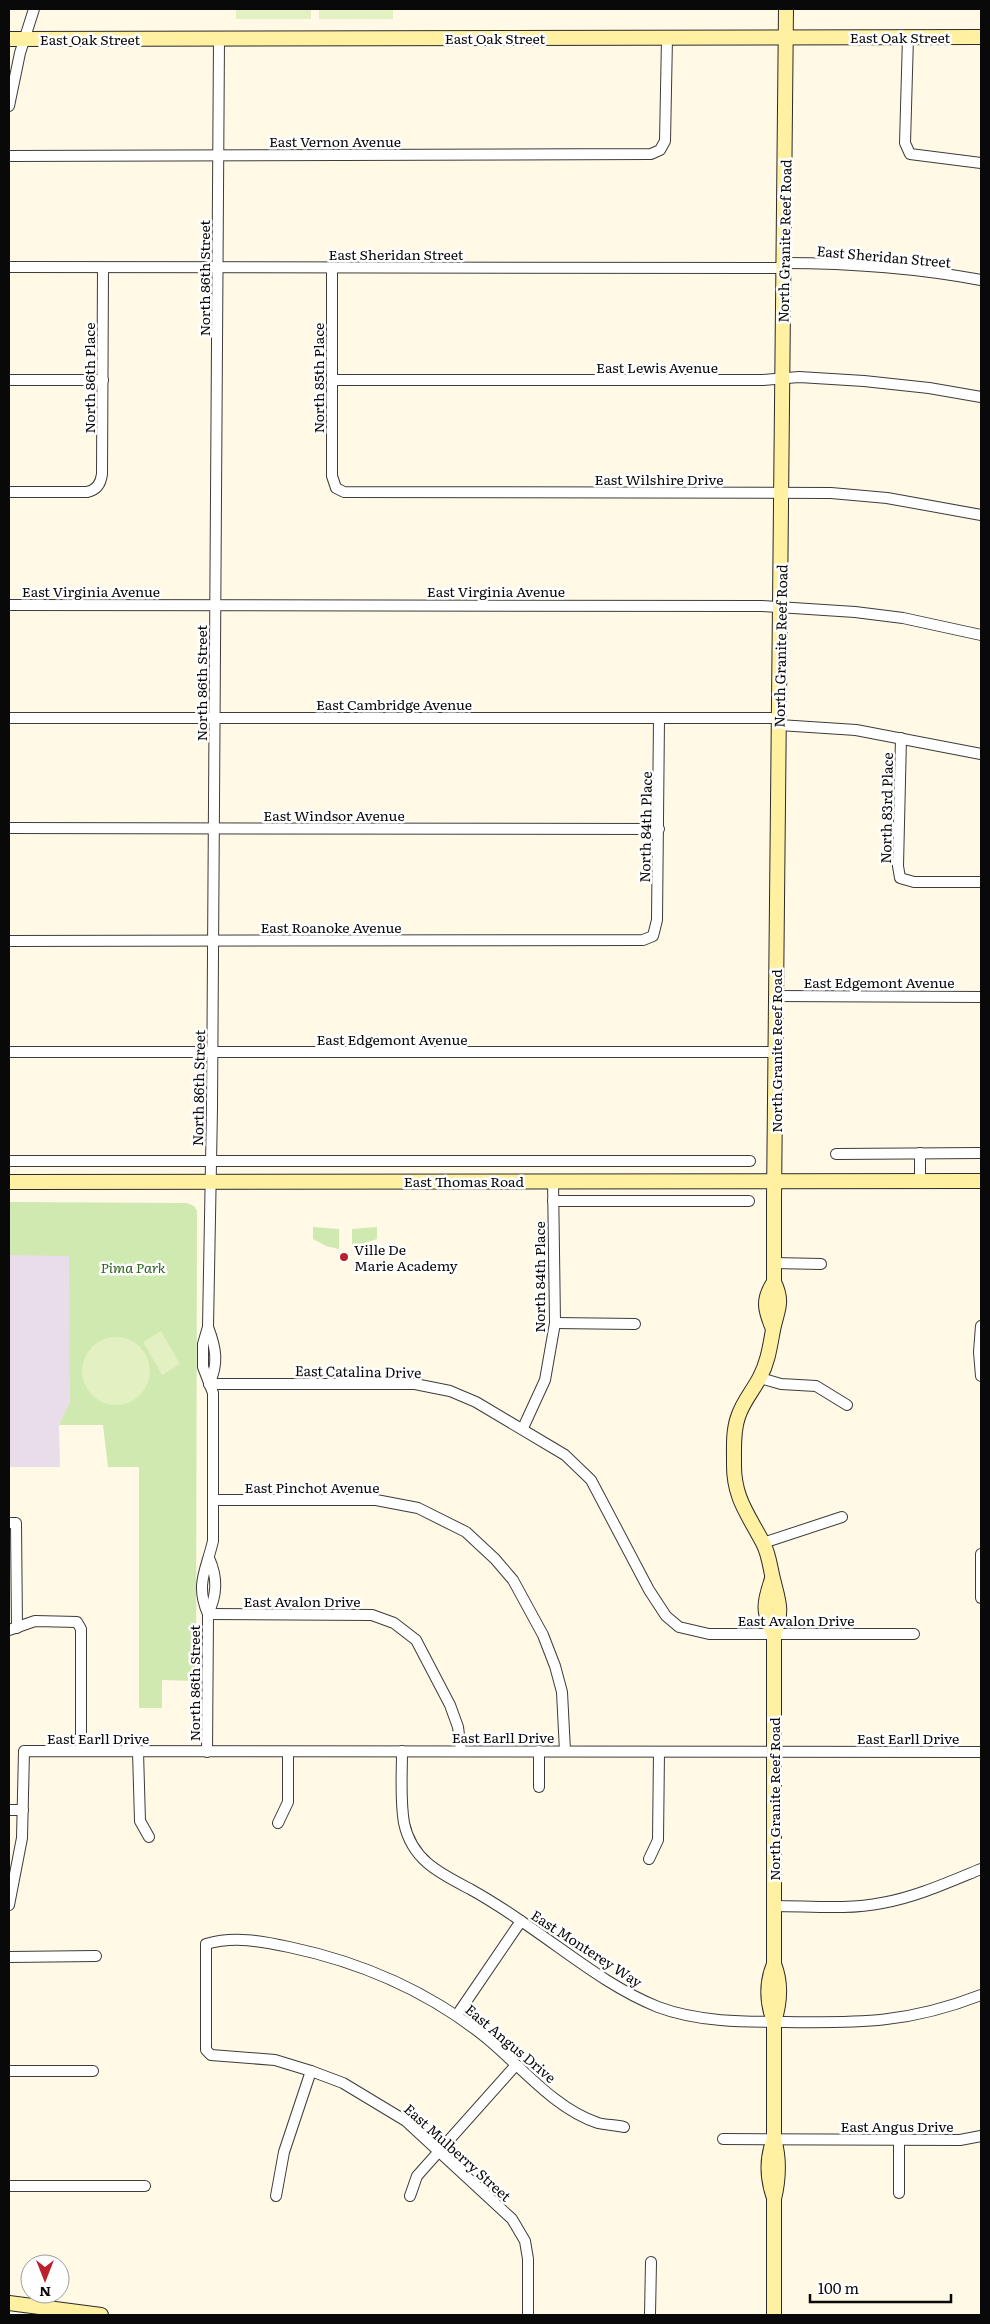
<svg xmlns="http://www.w3.org/2000/svg" width="990" height="2324" font-family="Literata,serif">
<style>
.industrial{fill:#e8dde9}
.green{fill:#d0e9b0}
.pitch{fill:#e2f0c2}
.lines{fill:none;stroke-linecap:round;stroke-linejoin:round}
.street-casing{stroke:#3c3c3c;stroke-width:12}
.secondary-casing{stroke:#2b2b2b;stroke-width:16}
.street{stroke:#fff;stroke-width:10}
.secondary{stroke:#fff1a1;stroke-width:14}
.poi-dot{fill:#bb202d;stroke:#fff;stroke-width:2}
.labels{text-anchor:middle;dominant-baseline:central;stroke-width:5;stroke-linejoin:round;paint-order:stroke}
.street-label{font-size:14px;fill:#090909;stroke:#fff}
.poi-label{font-size:14px;fill:#090909;stroke:#fff;text-anchor:start}
.park-label{font-size:14px;font-style:italic;fill:#2b611a;stroke:#fff}
</style>
<rect width="100%" height="100%" fill="#fff9e6"/>
<path class="industrial" d="M9,1255H70V1402L59,1425L60,1467H9Z"/>
<g class="green">
<path d="M9,1202L187,1203L194,1206L197,1211L196,1681L162,1680V1708H139V1467H108L103,1425H59L70,1402L69,1256L9,1255Z"/>
<path d="M313,1227L339,1229V1249L326,1246L313,1239Z"/>
<path d="M377,1227V1239L352,1247V1229Z"/>
</g>
<g class="pitch">
<rect x="236" y="9" width="75" height="10"/>
<rect x="319" y="9" width="74" height="10"/>
<path d="M161,1331L180,1364L162,1375L143,1342Z"/>
<circle cx="116" cy="1371" r="34"/>
</g>
<g class="lines">
<defs>
<g id="street">
<path d="M908,37L905,143L910,154L981,163"/>
<path d="M9,106L20,53L34,9"/>
<path d="M9,156L651,154L660,150L665,141L667,38"/>
<path d="M784,263C850,263 916,268 981,280"/>
<path d="M9,267L783,268"/>
<path d="M332,268V476L336,488L344,492L831,493L887,498L981,515"/>
<path d="M9,380H103"/>
<path d="M332,380H763L799,377L864,381L929,388L981,397"/>
<path d="M9,492H87C97,490 101,483 102,474L103,268"/>
<path d="M9,605L762,606L855,612L903,618L981,635"/>
<path d="M9,718H779"/>
<path d="M779,725L856,730L981,754"/>
<path d="M901,738L898,866L900,878L914,882H981"/>
<path d="M9,828L659,829"/>
<path d="M9,941L643,940L653,936L657,920L659,718"/>
<path d="M776,996L981,997"/>
<path d="M9,1052H775"/>
<path d="M920,1153V1180"/>
<path d="M836,1154L981,1153"/>
<path d="M9,1161H750"/>
<path d="M553,1201H749"/>
<path d="M774,1263L821,1264"/>
<path d="M555,1323L635,1324"/>
<path d="M981,1326L979,1352L981,1376"/>
<path d="M208,1327C216,1348 219,1364 209,1384"/>
<path d="M760,1378L781,1384L816,1386L847,1405"/>
<path d="M209,1384H415L450,1391L476,1402L565,1455L591,1480L649,1590L666,1616L679,1627L709,1634H914"/>
<path d="M523,1428L545,1380L555,1323L553,1180"/>
<path d="M213,1500H376L418,1508L466,1532L495,1559L513,1580L543,1635L555,1666L562,1692L565,1751"/>
<path d="M9,1523H16L17,1628"/>
<path d="M763,1543L842,1517"/>
<path d="M981,1554V1598"/>
<path d="M208,1614L372,1615L394,1623L416,1640L450,1705L458,1727L461,1751"/>
<path d="M208,1614C217,1595 218,1578 209,1558"/>
<path d="M9,1630L35,1621L77,1622L81,1629V1751"/>
<path d="M402,1751C402,1775 400,1800 404,1823C412,1860 439,1873 470,1889C488,1899 505,1910 521,1921C566,1951 608,1987 658,2007C698,2022 743,2022 785,2022C861,2023 909,2023 981,1995"/>
<path d="M138,1752L140,1821L149,1837"/>
<path d="M207,1752L208,1614C195,1584 206,1571 213,1541V1393L203,1367V1344L208,1327L212,1108L219,39"/>
<path d="M539,1787V1751"/>
<path d="M9,1810H23"/>
<path d="M278,1823L288,1802V1752"/>
<path d="M649,1859L658,1840L659,1752"/>
<path d="M9,1905L22,1838L24,1751L981,1752"/>
<path d="M774,1906C810,1906 847,1910 882,1903C916,1897 949,1882 981,1869"/>
<path d="M9,1957L96,1956"/>
<path d="M457,2015L521,1921"/>
<path d="M9,2071H93"/>
<path d="M723,2139L960,2140L981,2136"/>
<path d="M899,2140V2193"/>
<path d="M9,2186H145"/>
<path d="M276,2196L284,2152L311,2071"/>
<path d="M410,2196L417,2176L516,2065"/>
<path d="M528,2315V2259L525,2241L512,2219L406,2121L343,2083L311,2071L275,2060L211,2055L206,2050V1944C234,1936 261,1941 289,1947C360,1962 426,1990 484,2036C518,2063 554,2109 598,2123C606,2125 616,2125 624,2127"/>
<path d="M650,2315L651,2262"/>
</g>
<g id="secondary">
<path d="M9,39L981,37"/>
<path d="M9,1182L981,1181"/>
<path d="M773,1329C765,1310 762,1300 774,1282"/>
<path d="M772,1579C764,1602 762,1612 774,1634"/>
<path d="M774,1964C782,1984 780,2003 774,2022V2139C780,2160 779,2178 774,2199V2315"/>
<path d="M774,2022C767,2003 766,1983 774,1964V1634C783,1610 779,1603 773,1579C770,1567 769,1554 763,1543C748,1514 733,1497 734,1462C734,1447 733,1431 738,1417C743,1401 753,1391 760,1377C768,1362 770,1346 773,1330C777,1310 784,1303 774,1282V1199L786,9"/>
<path d="M774,2198C767,2178 766,2159 774,2139"/>
<path d="M9,2303L101,2315"/>
</g>
</defs>
<use href="#street" class="street-casing"/>
<use href="#secondary" class="secondary-casing"/>
<use href="#street" class="street"/>
<use href="#secondary" class="secondary"/>
</g>
<circle class="poi-dot" cx="344" cy="1257" r="5"/>
<g class="labels">
<g class="street-label">
<text x="900" y="37">East Oak Street</text>
<text x="495" y="38">East Oak Street</text>
<text x="90" y="39">East Oak Street</text>
<text x="335" y="141">East Vernon Avenue</text>
<text transform="translate(784 241) rotate(-89)">North Granite Reef Road</text>
<text x="396" y="254">East Sheridan Street</text>
<text transform="translate(884 256) rotate(5)">East Sheridan Street</text>
<text transform="translate(204 278) rotate(-90)">North 86th Street</text>
<text x="657" y="367">East Lewis Avenue</text>
<text transform="translate(89 378) rotate(-90)">North 86th Place</text>
<text transform="translate(318 378) rotate(-90)">North 85th Place</text>
<text x="659" y="479">East Wilshire Drive</text>
<text x="91" y="591">East Virginia Avenue</text>
<text x="496" y="591">East Virginia Avenue</text>
<text transform="translate(780 646) rotate(-89)">North Granite Reef Road</text>
<text transform="translate(201 683) rotate(-90)">North 86th Street</text>
<text x="394" y="704">East Cambridge Avenue</text>
<text transform="translate(886 808) rotate(-89)">North 83rd Place</text>
<text x="334" y="815">East Windsor Avenue</text>
<text transform="translate(645 827) rotate(-89)">North 84th Place</text>
<text x="331" y="927">East Roanoke Avenue</text>
<text x="879" y="982">East Edgemont Avenue</text>
<text x="392" y="1039">East Edgemont Avenue</text>
<text transform="translate(776 1051) rotate(-90)">North Granite Reef Road</text>
<text transform="translate(198 1088) rotate(-89)">North 86th Street</text>
<text x="464" y="1181">East Thomas Road</text>
<text transform="translate(539 1277) rotate(-90)">North 84th Place</text>
<text transform="translate(358 1371) rotate(1)">East Catalina Drive</text>
<text x="312" y="1487">East Pinchot Avenue</text>
<text x="302" y="1601">East Avalon Drive</text>
<text x="796" y="1620">East Avalon Drive</text>
<text transform="translate(194 1683) rotate(-90)">North 86th Street</text>
<text x="503" y="1737">East Earll Drive</text>
<text x="98" y="1738">East Earll Drive</text>
<text x="908" y="1738">East Earll Drive</text>
<text transform="translate(774 1799) rotate(-90)">North Granite Reef Road</text>
<text transform="translate(587 1948) rotate(33)">East Monterey Way</text>
<text transform="translate(511 2043) rotate(40)">East Angus Drive</text>
<text x="897" y="2126">East Angus Drive</text>
<text transform="translate(458 2152) rotate(42)">East Mulberry Street</text>
</g>
<g class="poi-label">
<text x="354" y="1249">Ville De<tspan x="354" dy="16">Marie Academy</tspan></text>
</g>
<g class="park-label">
<text x="133" y="1267">Pima Park</text>
</g>
</g>
<rect width="990" height="2324" fill="none" stroke="#090909" stroke-width="20"/>
<g transform="translate(45 2279) rotate(180)"><circle r="24" fill="#ffffff" stroke="#9d9d9d"/>
<path d="M0-4L9 19L0 12L-9 19Z" fill="#bb202d"/>
<text y="-8" font-size="14" font-weight="bold" text-anchor="middle" fill="#090909">N</text>
</g>
<path d="M810 2294v8h141v-8" fill="none" stroke="#090909" stroke-width="2.5"/>
<text x="818" y="2294" font-size="15" fill="#090909" stroke="#ffffff" stroke-width="4" paint-order="stroke">100 m</text>
</svg>
